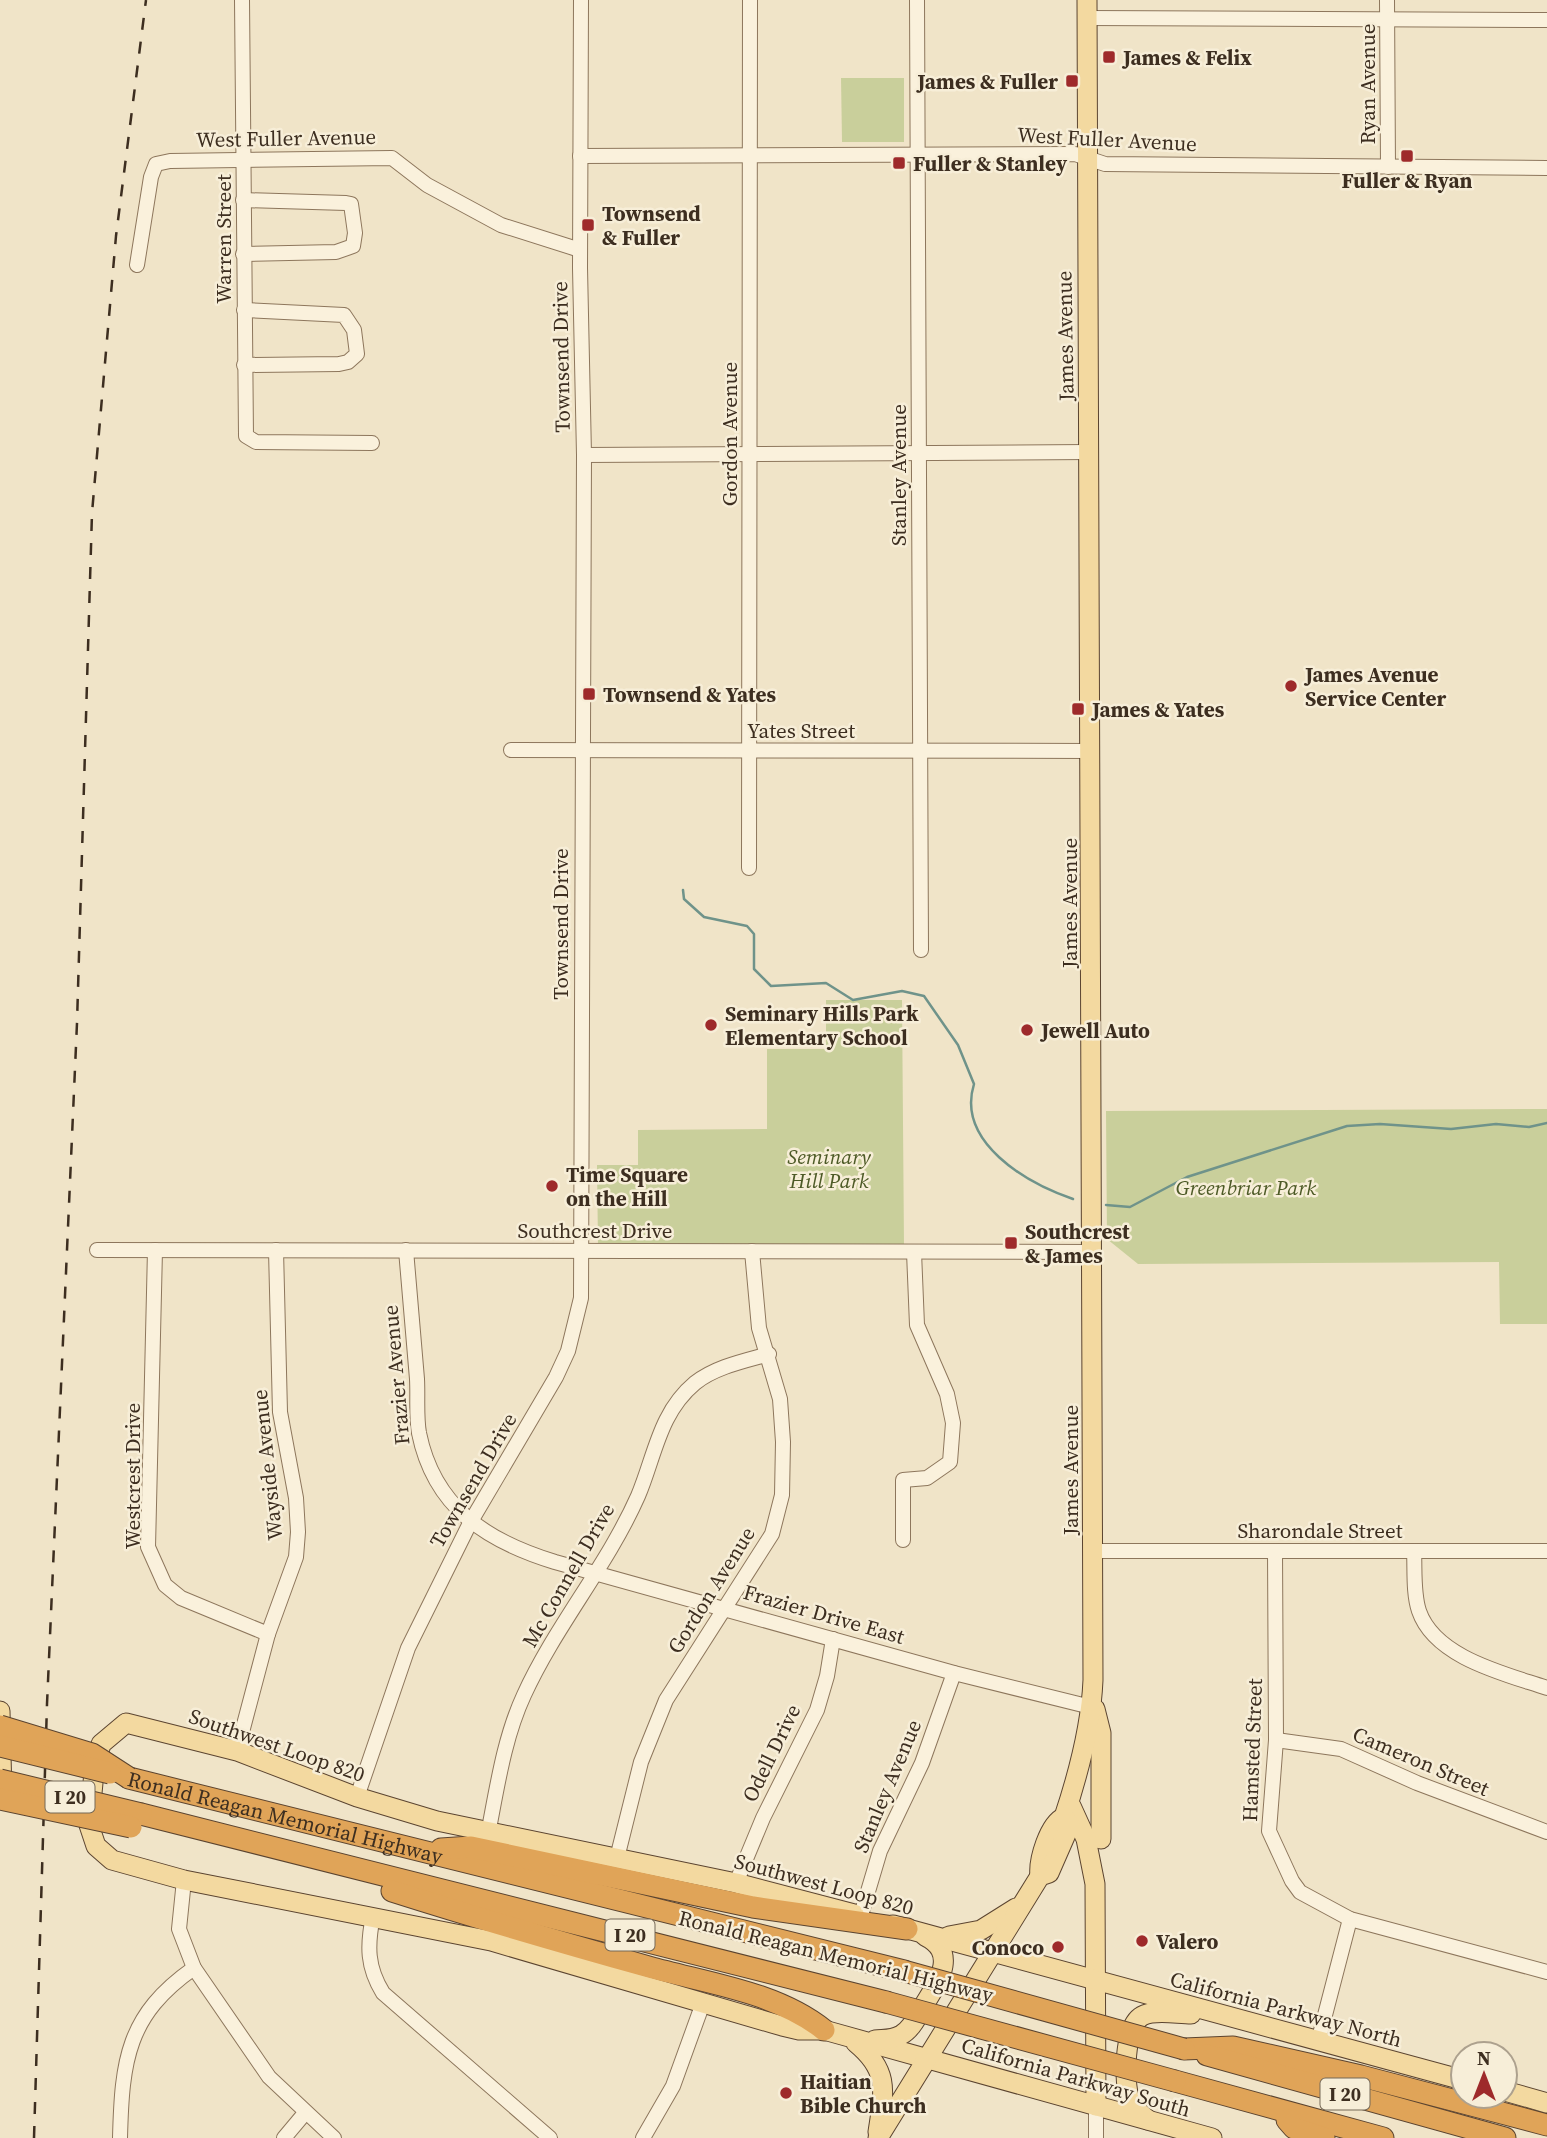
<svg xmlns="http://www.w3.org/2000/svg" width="1547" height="2138" font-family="'Source Serif 4',serif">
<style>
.green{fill:#c9cf9b}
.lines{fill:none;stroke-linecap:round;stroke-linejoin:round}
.stream{stroke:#6f938a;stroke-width:2.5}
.minor-casing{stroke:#8d765c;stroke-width:16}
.major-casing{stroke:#5b4430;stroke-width:21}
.highway-casing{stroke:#5b4430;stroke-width:23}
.minor{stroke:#faf1dc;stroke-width:14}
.major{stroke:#f3d9a0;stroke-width:19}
.highway{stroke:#e0a458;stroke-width:21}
.rail{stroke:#3d2e20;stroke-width:2.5;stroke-dasharray:12 12;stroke-linecap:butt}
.highway-bridge-casing{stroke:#5b4430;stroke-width:23;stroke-linecap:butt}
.highway-bridge{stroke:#e0a458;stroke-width:21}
.poi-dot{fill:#9e2a2b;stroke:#f7eed8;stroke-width:2.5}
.labels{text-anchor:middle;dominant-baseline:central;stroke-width:5;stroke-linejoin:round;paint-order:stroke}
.shield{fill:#f7eed8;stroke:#756857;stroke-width:2}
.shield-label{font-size:19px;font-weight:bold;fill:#3d2e20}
.poi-label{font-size:21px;font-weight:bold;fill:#3d2e20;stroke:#f7eed8;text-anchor:start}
.street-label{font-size:21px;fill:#3d2e20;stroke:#f7eed8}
.park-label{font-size:21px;font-style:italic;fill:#4d5a26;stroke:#f7eed8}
</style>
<rect width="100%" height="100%" fill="#f0e4c8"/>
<g class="green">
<path d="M841,78H904V142H842Z"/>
<path d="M826,1000H902L904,1244L598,1246L597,1165H638V1130L767,1129V1049H826Z"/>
<path d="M1547,1109V1324H1500L1499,1262L1138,1264L1107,1239L1106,1111Z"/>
</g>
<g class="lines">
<g class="stream">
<path d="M683,890L684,899L704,917L747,926L754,934V969L771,986L826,983L853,1000L902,991L924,996L958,1045L974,1084C956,1142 1026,1183 1073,1199"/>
<path d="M1106,1205L1130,1207L1187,1177L1347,1126L1380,1124L1451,1129L1496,1124L1529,1127L1547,1123"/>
</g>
<defs>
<g id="minor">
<path d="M242,0L246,436L256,442L372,443"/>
<path d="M917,0L921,950"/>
<path d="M1387,0L1388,167"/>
<path d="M1087,18L1547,20"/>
<path d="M580,156L1075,154L1105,164L1547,168"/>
<path d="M243,200L346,203L351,204L355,233L353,246L336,252L243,254"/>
<path d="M137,265L151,177L156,164L170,161L392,158L427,185L501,225L580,250"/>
<path d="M244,310L344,315L354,330L357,354L348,362L339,364L244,365"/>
<path d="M584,455L1089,452"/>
<path d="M511,750L1091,751"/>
<path d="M749,868L750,0"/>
<path d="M97,1250L1092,1252"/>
<path d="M155,1250L148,1547L165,1585L181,1598L268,1634"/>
<path d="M406,1250C410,1293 413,1336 417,1379C418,1397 416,1416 419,1433C434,1507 486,1541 555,1562L954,1673L1091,1707"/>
<path d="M903,1540V1480L927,1478L950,1462L953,1423L947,1394L917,1325L914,1252"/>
<path d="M1094,1551H1547"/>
<path d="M1275,1551L1276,1740L1269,1831L1292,1881L1300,1892L1350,1919L1547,1972"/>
<path d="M1414,1551C1415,1570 1413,1593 1419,1611C1435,1658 1506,1674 1547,1688"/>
<path d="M1276,1740L1341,1749L1417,1783L1547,1832"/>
<path d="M237,1751L268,1634L296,1557L298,1532L296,1498L280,1412L276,1250"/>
<path d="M357,1797L408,1648L470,1523L556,1377L568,1351L581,1298L584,455L580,268L581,0"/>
<path d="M488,1834C497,1788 504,1738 524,1695C556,1625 607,1566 638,1496C655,1456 659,1413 695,1383C715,1367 744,1361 769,1354"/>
<path d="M617,1858L641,1762L666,1700L772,1534L782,1495L783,1442L780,1399L759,1328L752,1251"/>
<path d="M184,1880L179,1929L194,1968L269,2077L334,2138"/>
<path d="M736,1883L763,1818L817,1710L827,1676L833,1639"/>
<path d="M861,1915L880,1851L922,1763L954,1673"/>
<path d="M373,1916C367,1946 367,1967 383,1993L550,2138"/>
<path d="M1318,2042L1350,1919"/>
<path d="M120,2138C122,2060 127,2015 194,1968"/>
<path d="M284,2138L305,2113"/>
<path d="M643,2138L673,2086L703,2003"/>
<path d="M1096,2138V2106"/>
</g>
<g id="major">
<path d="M1095,1709L1101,1733V1839"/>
<path d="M0,1711L2,1795"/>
<path d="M1071,1806L1086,1839L1095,1884L1096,2106"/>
<path d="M1040,1876C1038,1860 1049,1824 1064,1817C1079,1772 1091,1727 1093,1680L1087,0"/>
<path d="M854,1914L736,1883L437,1821L357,1797L237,1751L126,1723L101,1744L94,1772L89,1825L96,1846L112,1860L184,1880L491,1941L782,2026L799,2030H824L1212,2138"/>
<path d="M893,1925L1463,2080"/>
<path d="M949,1936L981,1930L1016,1908"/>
<path d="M875,2040C884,2039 893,2040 901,2035C912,2029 918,2015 924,2005C938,1982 959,1953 925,1936"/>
<path d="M856,2043C890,2071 884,2092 878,2132"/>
<path d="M1505,2091L1547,2103"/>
<path d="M1148,2120C1141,2114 1133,2108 1130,2100C1123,2082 1124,2026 1142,2016C1154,2009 1177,2014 1191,2014"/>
<path d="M878,2138L1040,1876L1049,1873L1070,1825L1064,1817"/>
</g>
<g id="highway">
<path id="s1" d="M129,1778L904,1971"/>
<path d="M141,1814L886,2002"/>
<path d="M441,1849L471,1847L753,1907L907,1929"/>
<path d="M392,1891C477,1918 563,1943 649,1967C706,1983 777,1992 824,2030"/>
<path d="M1184,2049L1233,2047L1361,2076L1547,2125"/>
<path d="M1207,2055L1505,2138"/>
<path d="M1175,2081L1383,2138"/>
<path d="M1287,2120L1294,2128L1324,2138"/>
</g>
</defs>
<use href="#minor" class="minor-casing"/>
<use href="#major" class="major-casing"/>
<use href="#highway" class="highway-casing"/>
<use href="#minor" class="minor"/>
<use href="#major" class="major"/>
<use href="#highway" class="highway"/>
<path class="rail" d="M34,2138L47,1704L77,1023L92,513L116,236L146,0"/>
<defs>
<g id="highway-bridge">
<path d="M0,1726L92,1754L129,1778"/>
<path d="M0,1746L110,1773"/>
<path d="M0,1780L141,1814"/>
<path d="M0,1799L131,1827"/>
<path d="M904,1971L1184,2049"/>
<path d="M886,2002L1175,2081"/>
</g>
</defs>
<use href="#highway-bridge" class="highway-bridge-casing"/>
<use href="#highway-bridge" class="highway-bridge"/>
</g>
<g class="poi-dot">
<rect x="1102" y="50" width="14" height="14" rx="3.5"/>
<rect x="1065" y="74" width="14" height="14" rx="3.5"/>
<rect x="1400" y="149" width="14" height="14" rx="3.5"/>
<rect x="892" y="156" width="14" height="14" rx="3.5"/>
<rect x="581" y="218" width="14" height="14" rx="3.5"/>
<circle cx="1291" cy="686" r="7"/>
<rect x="582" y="687" width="14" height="14" rx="3.5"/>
<rect x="1071" y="702" width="14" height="14" rx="3.5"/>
<circle cx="711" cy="1025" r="7"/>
<circle cx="1027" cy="1030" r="7"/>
<circle cx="552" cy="1186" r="7"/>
<rect x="1004" y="1236" width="14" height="14" rx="3.5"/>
<circle cx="1142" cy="1941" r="7"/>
<circle cx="1058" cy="1947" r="7"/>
<circle cx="786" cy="2093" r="7"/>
</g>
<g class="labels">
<g class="shield">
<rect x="45.5" y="1781.5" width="49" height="31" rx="5"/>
<rect x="605.5" y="1919.5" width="49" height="31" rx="5"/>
<rect x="1320.5" y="2078.5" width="49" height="31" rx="5"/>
</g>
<g class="shield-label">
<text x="70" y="1797">I 20</text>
<text x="630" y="1935">I 20</text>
<text x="1345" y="2094">I 20</text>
</g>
<g class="poi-label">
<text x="1123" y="57">James &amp; Felix</text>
<text x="1058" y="81" text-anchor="end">James &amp; Fuller</text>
<text x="913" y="163">Fuller &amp; Stanley</text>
<text x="1407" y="180" text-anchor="middle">Fuller &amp; Ryan</text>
<text x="602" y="213">Townsend<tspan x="602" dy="24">&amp; Fuller</tspan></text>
<text x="1305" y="674">James Avenue<tspan x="1305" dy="24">Service Center</tspan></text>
<text x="603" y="694">Townsend &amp; Yates</text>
<text x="1092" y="709">James &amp; Yates</text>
<text x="725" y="1013">Seminary Hills Park<tspan x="725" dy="24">Elementary School</tspan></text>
<text x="1041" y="1030">Jewell Auto</text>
<text x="566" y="1174">Time Square<tspan x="566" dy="24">on the Hill</tspan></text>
<text x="1025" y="1231">Southcrest<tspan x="1025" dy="24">&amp; James</tspan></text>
<text x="1156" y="1941">Valero</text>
<text x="1044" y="1947" text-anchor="end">Conoco</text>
<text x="800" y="2081">Haitian<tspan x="800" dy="24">Bible Church</tspan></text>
</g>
<g class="street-label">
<text transform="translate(1367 84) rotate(-90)">Ryan Avenue</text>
<text transform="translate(286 138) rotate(-1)">West Fuller Avenue</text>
<text transform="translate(1107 139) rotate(3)">West Fuller Avenue</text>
<text transform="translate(223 239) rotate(-90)">Warren Street</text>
<text transform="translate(1065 336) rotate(-91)">James Avenue</text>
<text transform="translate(561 357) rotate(-91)">Townsend Drive</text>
<text transform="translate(729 434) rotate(-90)">Gordon Avenue</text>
<text transform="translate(898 475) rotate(-90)">Stanley Avenue</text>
<text x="801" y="730">Yates Street</text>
<text transform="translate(1069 903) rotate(-90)">James Avenue</text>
<text transform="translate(560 924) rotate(-90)">Townsend Drive</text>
<text x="595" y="1230">Southcrest Drive</text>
<text transform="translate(396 1375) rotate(-95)">Frazier Avenue</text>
<text transform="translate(267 1465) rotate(-96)">Wayside Avenue</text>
<text transform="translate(1070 1470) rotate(-90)">James Avenue</text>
<text transform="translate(132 1476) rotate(-90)">Westcrest Drive</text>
<text transform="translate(473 1480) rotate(-60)">Townsend Drive</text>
<text x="1320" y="1530">Sharondale Street</text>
<text transform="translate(568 1575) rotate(-60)">Mc Connell Drive</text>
<text transform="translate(711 1590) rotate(-58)">Gordon Avenue</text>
<text transform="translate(824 1614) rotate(16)">Frazier Drive East</text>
<text transform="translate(277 1745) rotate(19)">Southwest Loop 820</text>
<text transform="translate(1252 1750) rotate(-88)">Hamsted Street</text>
<text transform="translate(771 1753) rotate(-64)">Odell Drive</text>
<text transform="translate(1421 1761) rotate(23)">Cameron Street</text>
<text transform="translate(887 1786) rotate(-67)">Stanley Avenue</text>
<text stroke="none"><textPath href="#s1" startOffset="161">Ronald Reagan Memorial Highway</textPath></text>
<text transform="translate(824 1884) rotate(15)">Southwest Loop 820</text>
<text transform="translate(836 1956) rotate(14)">Ronald Reagan Memorial Highway</text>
<text transform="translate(1286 2009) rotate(15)">California Parkway North</text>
<text transform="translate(1076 2077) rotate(16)">California Parkway South</text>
</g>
<g class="park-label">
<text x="829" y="1156">Seminary<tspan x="829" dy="24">Hill Park</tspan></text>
<text x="1246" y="1187">Greenbriar Park</text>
</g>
</g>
<g transform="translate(1484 2075)"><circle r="33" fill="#f7eed8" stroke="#ada18e" stroke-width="2"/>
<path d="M0-5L12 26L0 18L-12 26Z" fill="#9e2a2b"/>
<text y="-10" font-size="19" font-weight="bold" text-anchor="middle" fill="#3d2e20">N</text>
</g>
</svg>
